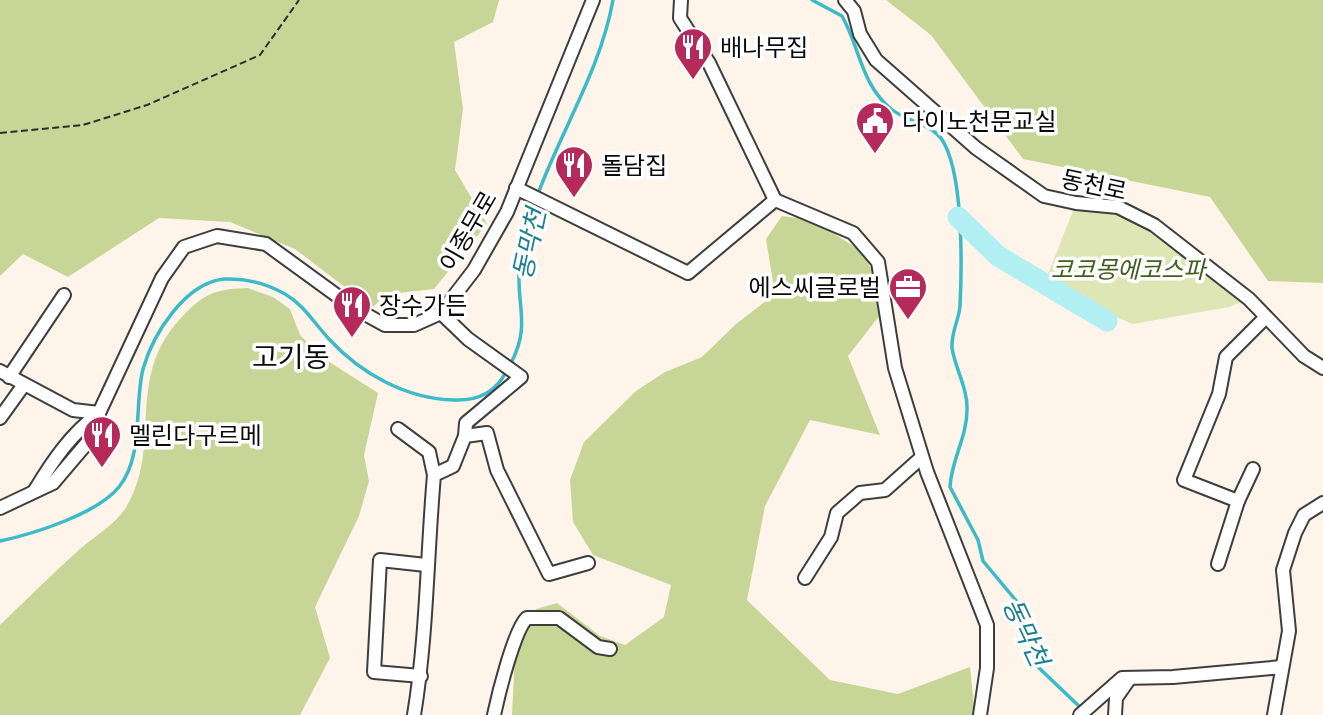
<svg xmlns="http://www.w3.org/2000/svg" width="1323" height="715" font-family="Merriweather,'Noto Sans KR',serif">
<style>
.green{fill:#dee6b6}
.forest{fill:#c7d696}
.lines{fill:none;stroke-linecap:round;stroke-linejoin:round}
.stream{stroke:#3bbac7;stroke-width:3.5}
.river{stroke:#b1eff3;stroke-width:21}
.street-casing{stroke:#3e3e3e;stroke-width:16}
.path{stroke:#2d2d2d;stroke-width:2;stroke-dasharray:7 3.5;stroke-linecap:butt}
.street{stroke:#fff;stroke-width:12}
.labels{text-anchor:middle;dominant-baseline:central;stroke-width:7;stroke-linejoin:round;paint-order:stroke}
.poi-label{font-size:24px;fill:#0b0b0b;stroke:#fff;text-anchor:start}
.street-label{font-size:24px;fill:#0b0b0b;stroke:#fff}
.park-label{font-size:24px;font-style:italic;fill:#405f1f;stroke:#fff}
.water-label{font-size:26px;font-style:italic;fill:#1a8090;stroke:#fff}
.quarter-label{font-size:28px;fill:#0b0b0b;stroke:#fff}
</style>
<rect width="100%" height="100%" fill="#fef4ea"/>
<path class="green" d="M1076,203L1154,225L1249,299L1229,307L1133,324L1101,311L1086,296L1047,277Z"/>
<g class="forest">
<path d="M0,0H499L493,22L454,42L463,109L455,170L487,224L434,289L398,293L371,307L295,249L230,222L159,218L68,277L23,254L0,276Z"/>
<path d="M886,0H1323V283L1268,281L1210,197L1023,159L931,35Z"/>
<path d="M782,216L813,220L864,253L887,306L848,356L880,435L810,420L765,506L747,600L830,680L898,694L970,667L975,715H512L515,654L536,609L557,603L600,636L625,645L664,617L671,585L593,555L573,522L570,480L584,442L636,391L665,372L702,357L736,324L775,294L766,239Z"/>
<path d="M248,288L273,297L290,309L300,335L320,356L378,393L364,455L369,481L359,516L315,607L330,658L300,715H0V625C27,599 53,573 81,548C94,537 115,524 125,509C164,447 124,381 179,320C203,294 213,289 248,288Z"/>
</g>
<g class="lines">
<g class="stream">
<path d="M812,0L842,16C860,48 861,84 891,109C910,124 936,123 946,147C963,184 962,265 960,306C959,320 951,332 952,348C955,368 968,389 967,410C967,437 951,461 950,487L978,540L983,561L1018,603L1037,666L1083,710"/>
<path d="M510,365C533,323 514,303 520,261C533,169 597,91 613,0"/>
<path d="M0,541C33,534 97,514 119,487C144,456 134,405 143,369C153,334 185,283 224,279C245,278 267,284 285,294C304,305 314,323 329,339C361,374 407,399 454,400C476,401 495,393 506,372"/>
</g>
<path class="river" d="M958,217L998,256L1107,321"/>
<defs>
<g id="street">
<path d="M681,0L680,18L709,63L775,200L853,233L878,262L895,368L927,472L987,625V668L980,715"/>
<path d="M845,0L854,11L860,34L876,60L976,148L1044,196L1076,203L1118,207L1154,225L1249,299L1304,356L1323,368"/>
<path d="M516,188L688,273L775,200"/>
<path d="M441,313L468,339L521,377L466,423L465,436"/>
<path d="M0,371L73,410L99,413"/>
<path d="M9,377L64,295"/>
<path d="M0,418L23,386"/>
<path d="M398,429L429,452L434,475"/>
<path d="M35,490C53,460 71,434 99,413"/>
<path d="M1238,501L1184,480L1219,394L1226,357L1266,317"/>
<path d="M0,508L53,483L98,430L99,413L162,278L184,247L217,236L266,244L354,308L385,325H414L441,313L474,270L507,212L593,0"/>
<path d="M1218,564L1238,501L1253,469"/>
<path d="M805,578L831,537L837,513L860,493L885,490L922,457"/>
<path d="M421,676L374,672L380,560L426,565"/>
<path d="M414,715C427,636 427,555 434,475L453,466L465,436L487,433L497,470L549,574L588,563"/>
<path d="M494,715C498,696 514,630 527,618H559L598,647L610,649"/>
<path d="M1080,715L1122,678L1173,677L1282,667"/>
<path d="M1115,715L1116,698L1130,678"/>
<path d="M1274,715L1289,631L1283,570L1295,533L1304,515L1323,503"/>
</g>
</defs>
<use href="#street" class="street-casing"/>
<path class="path" d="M0,133L83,125L147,105L260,55L299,0"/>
<use href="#street" class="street"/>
</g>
<defs>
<symbol id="restaurant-pin" viewBox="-11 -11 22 30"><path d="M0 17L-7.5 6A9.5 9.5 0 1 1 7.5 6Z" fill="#b52a5a" stroke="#fff"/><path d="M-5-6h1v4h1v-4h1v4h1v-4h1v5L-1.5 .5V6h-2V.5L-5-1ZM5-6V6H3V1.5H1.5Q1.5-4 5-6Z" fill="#fff"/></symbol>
<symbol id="civic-pin" viewBox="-11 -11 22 30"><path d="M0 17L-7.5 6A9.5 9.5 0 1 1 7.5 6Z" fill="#b52a5a" stroke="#fff"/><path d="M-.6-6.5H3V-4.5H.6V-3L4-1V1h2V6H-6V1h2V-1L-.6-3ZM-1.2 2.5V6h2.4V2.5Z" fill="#fff"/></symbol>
<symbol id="office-pin" viewBox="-11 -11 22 30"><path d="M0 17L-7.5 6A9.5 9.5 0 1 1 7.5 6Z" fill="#b52a5a" stroke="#fff"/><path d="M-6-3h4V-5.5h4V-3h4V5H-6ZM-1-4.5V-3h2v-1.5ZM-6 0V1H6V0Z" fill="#fff"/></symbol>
</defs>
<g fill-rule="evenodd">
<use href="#restaurant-pin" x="671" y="25" width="44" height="60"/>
<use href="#civic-pin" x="853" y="99" width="44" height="60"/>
<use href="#restaurant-pin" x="552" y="143" width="44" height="60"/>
<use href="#office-pin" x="886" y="265" width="44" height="60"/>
<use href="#restaurant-pin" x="330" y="283" width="44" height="60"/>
<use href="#restaurant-pin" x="80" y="413" width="44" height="60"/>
</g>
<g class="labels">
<g class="poi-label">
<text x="720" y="47">배나무집</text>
<text x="902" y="121">다이노천문교실</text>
<text x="601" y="165">돌담집</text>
<text x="881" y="287" text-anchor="end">에스씨글로벌</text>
<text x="379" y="305">장수가든</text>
<text x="129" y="435">멜린다구르메</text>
</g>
<g class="street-label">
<text transform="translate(1094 185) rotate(12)">동천로</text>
<text transform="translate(468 231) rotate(-60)">이종무로</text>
</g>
<g class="park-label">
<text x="1128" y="269">코코몽에코스파</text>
</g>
<g class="water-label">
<text transform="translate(529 244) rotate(-78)">동막천</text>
<text transform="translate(1026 632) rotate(65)">동막천</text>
</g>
<g class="quarter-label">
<text x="291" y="357">고기동</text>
</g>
</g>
</svg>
